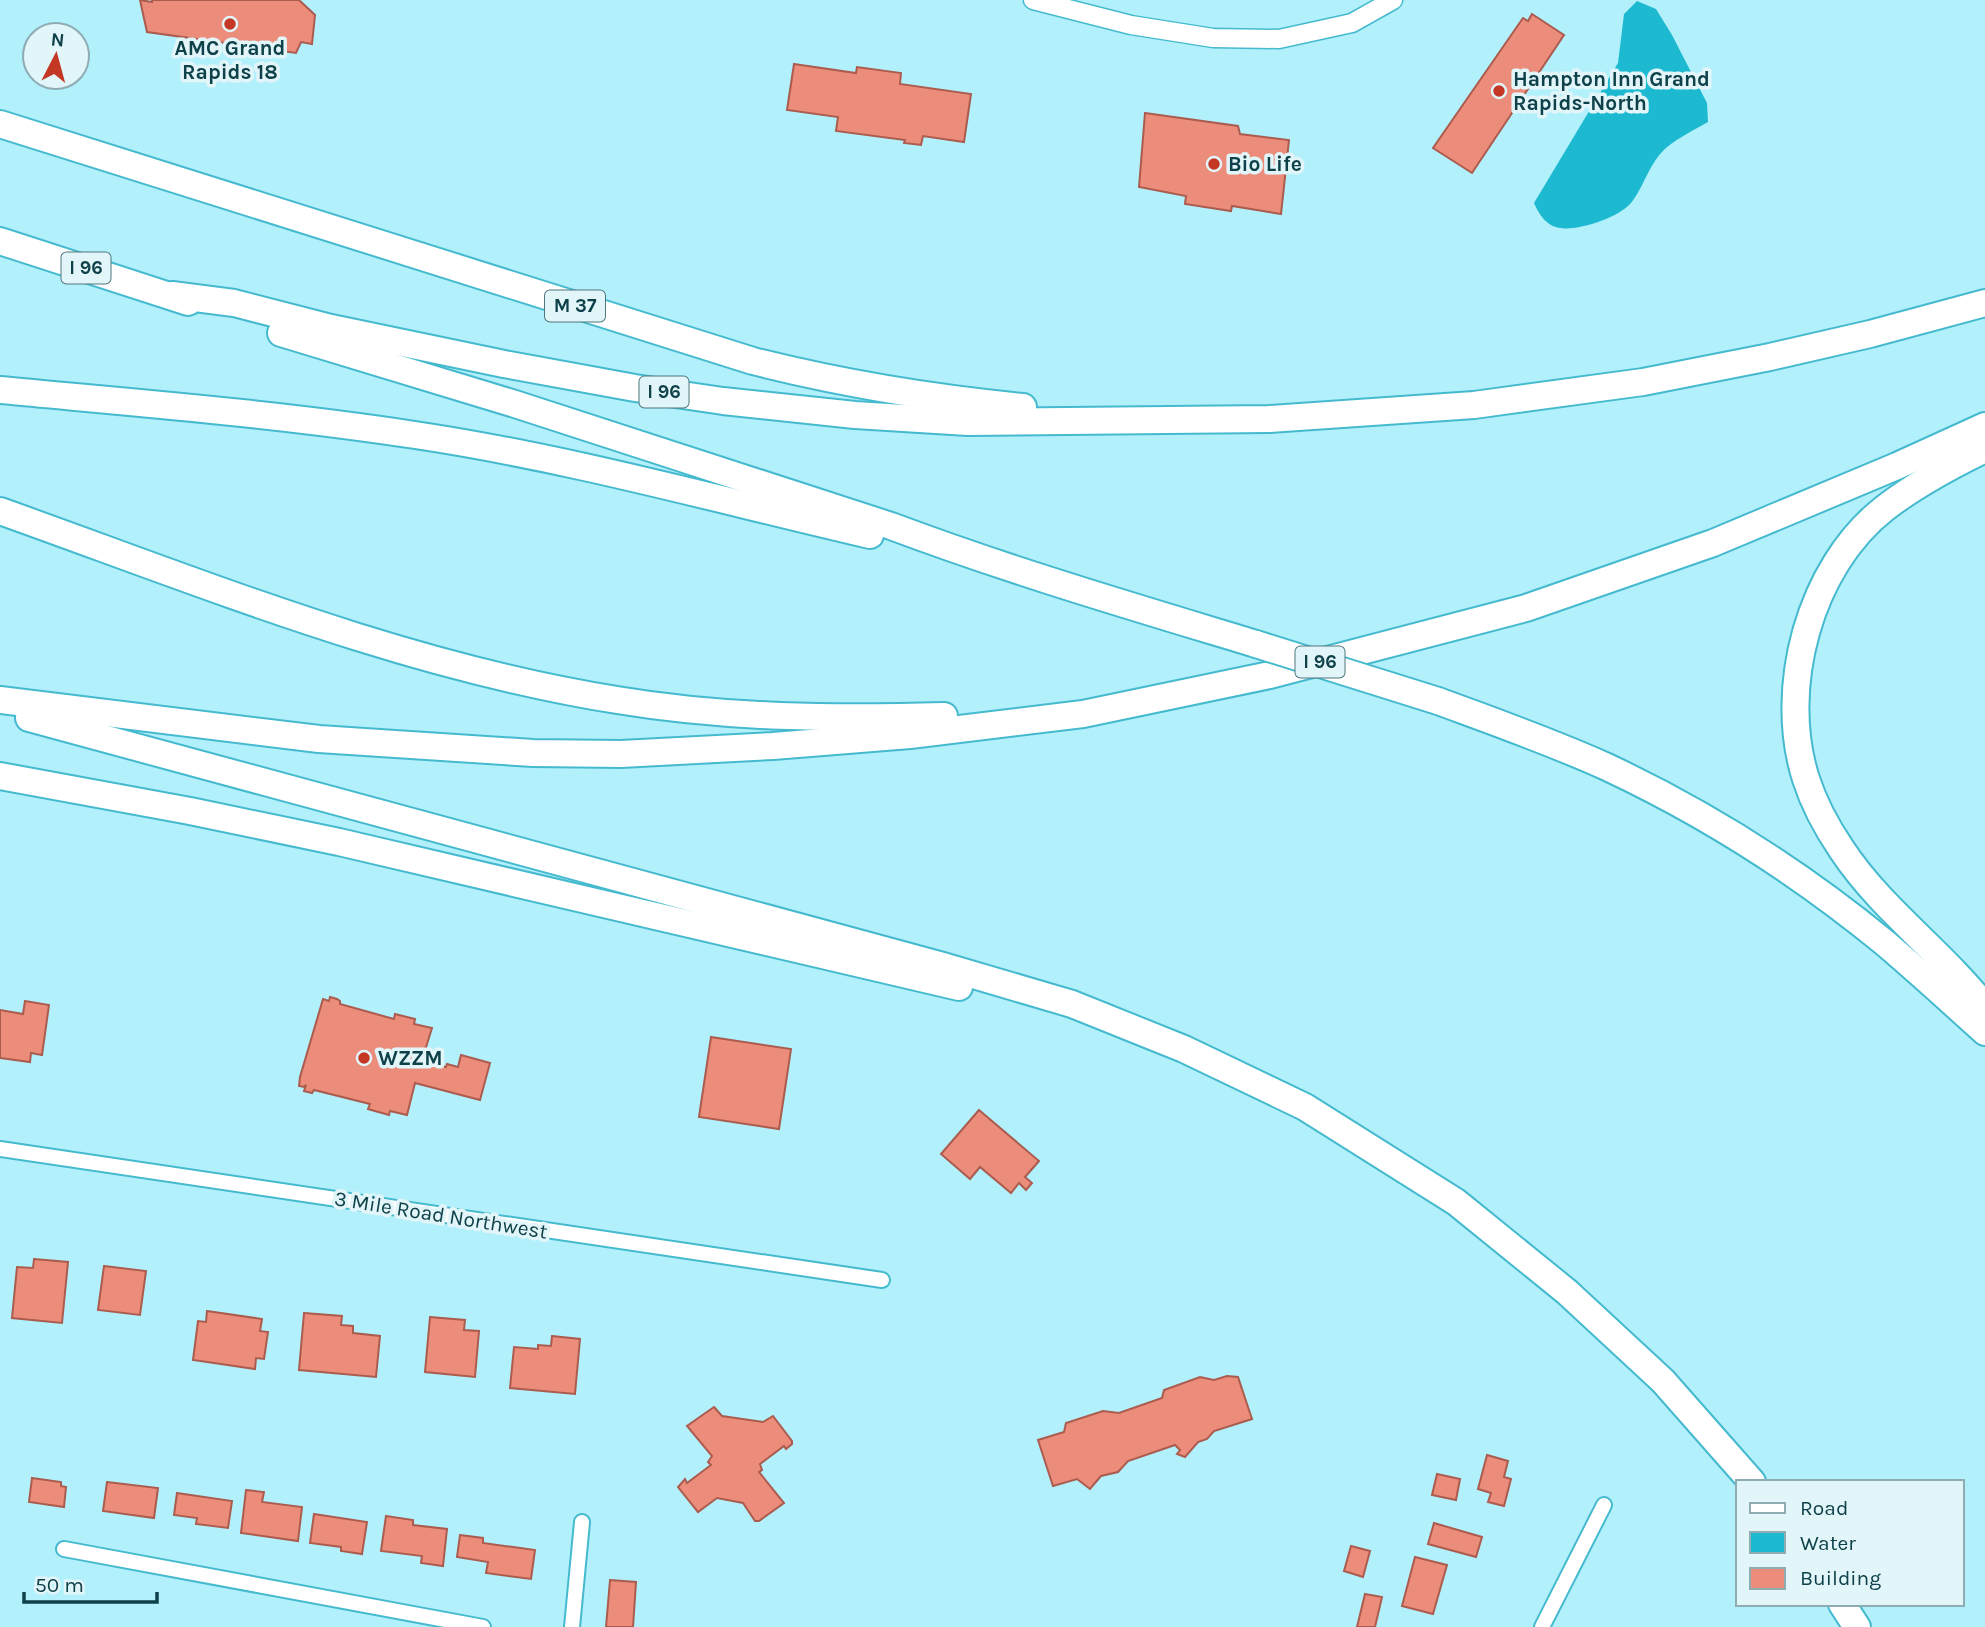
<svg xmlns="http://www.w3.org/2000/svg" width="1985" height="1627" font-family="Karla,sans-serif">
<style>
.water{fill:#1db9d0}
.building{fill:#ec8c7b;stroke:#ab5c4e;stroke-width:2}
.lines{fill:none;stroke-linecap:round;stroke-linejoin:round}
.minor-casing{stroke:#45bace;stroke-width:18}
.tertiary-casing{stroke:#45bace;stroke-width:21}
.motorway-casing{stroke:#45bace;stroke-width:30}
.minor{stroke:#fff;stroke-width:14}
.tertiary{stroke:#fff;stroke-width:18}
.motorway{stroke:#fff;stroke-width:26}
.motorway-bridge-casing{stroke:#45bace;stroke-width:30;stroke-linecap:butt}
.motorway-bridge{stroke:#fff;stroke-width:26}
.poi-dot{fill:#c43725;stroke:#e2f5f9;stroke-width:2.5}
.labels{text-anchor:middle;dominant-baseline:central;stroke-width:7;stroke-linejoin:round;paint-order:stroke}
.shield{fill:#e2f5f9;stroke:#4e777e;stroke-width:2}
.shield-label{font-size:19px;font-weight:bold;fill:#0e4149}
.poi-label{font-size:21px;font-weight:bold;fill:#0e4149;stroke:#e2f5f9;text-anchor:start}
.street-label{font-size:21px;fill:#0e4149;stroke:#e2f5f9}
</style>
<rect width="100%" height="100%" fill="#b2f0fc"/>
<path class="water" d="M1637,1L1656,9L1672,35L1707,103L1708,122C1694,130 1678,138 1666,148C1649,163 1644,187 1631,203C1618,218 1578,231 1560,228C1546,226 1539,214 1534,203L1618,63L1624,14Z"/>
<g class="building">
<path d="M140,0L152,2V0H299L315,15L312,44L301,42L296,53L147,32Z"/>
<path d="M1532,14L1564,35L1472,173L1433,148L1523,18L1528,21Z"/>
<path d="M794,64L856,73L857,67L901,73L900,84L971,94L964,142L923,136L921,145L904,143L905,140L836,131L838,117L787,110Z"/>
<path d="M1145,113L1238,126L1240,134L1289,140L1281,214L1232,206L1231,211L1185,204L1186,196L1139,187Z"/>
<path d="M330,997L337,999L340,1001V1004L394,1019L395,1014L415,1019L414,1024L432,1028L422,1060L446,1067L447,1064L458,1067L461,1055L490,1063L480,1100L415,1083L407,1115L390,1111L389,1115L368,1109L370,1104L314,1090L312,1093L304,1091L306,1085L304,1087L299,1086L300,1077L323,999L329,1001Z"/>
<path d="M25,1001L49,1005L42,1055L31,1053L30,1062L0,1058V1010L23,1014Z"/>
<path d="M711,1037L791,1049L779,1129L699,1117Z"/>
<path d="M979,1110L1039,1161L1025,1177L1032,1183L1026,1190L1019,1183L1011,1193L980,1167L970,1179L941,1154Z"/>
<path d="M34,1259L68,1262L62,1323L12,1318L17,1267L33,1268Z"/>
<path d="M104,1266L146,1271L140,1315L98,1310Z"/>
<path d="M207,1311L262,1319L260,1331L268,1332L264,1359L256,1358L255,1369L193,1360L198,1321L206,1322Z"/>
<path d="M304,1313L342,1316L341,1325L353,1326V1333L380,1336L376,1377L299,1370Z"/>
<path d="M430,1317L465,1320L464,1330L479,1331L475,1377L425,1372Z"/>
<path d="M552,1336L580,1339L575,1394L510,1388L514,1347L538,1349V1345L551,1346Z"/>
<path d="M1227,1376L1238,1377L1252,1419L1214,1431L1207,1439L1198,1442L1185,1457L1177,1454L1180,1450L1175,1445L1128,1461L1118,1472L1101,1476L1090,1489L1077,1479L1053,1486L1038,1440L1064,1432L1066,1423L1103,1411L1119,1413L1162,1398L1164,1390L1200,1377L1214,1380Z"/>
<path d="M714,1407L722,1416L763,1422L773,1416L792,1441V1444L786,1449L784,1446L760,1464L762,1470L759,1472L784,1503L759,1521H755L743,1503L717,1498L698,1512L678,1487L685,1479L687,1483L711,1465L708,1462L712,1456L687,1426Z"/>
<path d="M1487,1455L1508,1461L1504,1477L1511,1479L1504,1506L1488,1502L1491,1493L1478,1489Z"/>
<path d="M1437,1474L1460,1479L1456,1500L1432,1495Z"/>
<path d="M32,1478L61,1482V1486L66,1487L64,1507L29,1502Z"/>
<path d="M107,1482L158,1488L154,1518L103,1511Z"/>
<path d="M246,1490L264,1492L262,1502L302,1507L298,1541L241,1533Z"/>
<path d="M177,1493L232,1501L228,1528L196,1524L197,1518L174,1515Z"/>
<path d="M314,1514L367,1522L362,1554L341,1551V1547L310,1543Z"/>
<path d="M386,1516L413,1520V1525L447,1529L443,1566L421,1563L422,1556L381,1551Z"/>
<path d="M1434,1523L1482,1537L1476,1557L1428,1544Z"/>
<path d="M460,1535L483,1538V1543L535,1550L531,1579L486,1573L488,1562L457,1557Z"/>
<path d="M1351,1546L1370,1551L1363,1577L1344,1571Z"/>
<path d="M1415,1557L1447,1565L1433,1614L1402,1606Z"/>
<path d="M610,1580L636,1582L633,1627H606Z"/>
<path d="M1365,1594L1382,1597L1375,1627H1357Z"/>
</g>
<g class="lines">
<defs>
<g id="minor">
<path d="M0,1149L882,1280"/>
<path d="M64,1549L483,1627"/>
<path d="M572,1627L582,1522"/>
<path d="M1542,1627L1604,1505"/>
</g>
<path id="tertiary" d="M1033,0L1131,25L1213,38L1279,39L1352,23L1393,0"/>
<g id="motorway">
<path d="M0,124L753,361C844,384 930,398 1023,407"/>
<path d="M0,241L188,302"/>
<path d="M172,295L234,303L331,328L504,364L635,388L723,401L855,415L968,422L1269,419L1474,405L1643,382L1770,357L1870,334L1985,303"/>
<path d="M281,333L515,404L891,526C1011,571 1134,607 1256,644"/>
<path d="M0,390C138,403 278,414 415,435C569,458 719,500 870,535"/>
<path d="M1985,449C1950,466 1916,484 1885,508C1809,567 1777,689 1806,779C1814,804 1827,828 1842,850C1881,909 1941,951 1985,1007"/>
<path d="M0,511C202,583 404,666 617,700C725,718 835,719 944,716"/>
<path d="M0,700L319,739L533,753L621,754L773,746L910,735L1083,714L1270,675L1526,608L1713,543L1897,466L1985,426"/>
<path d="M1438,701C1495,722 1552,742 1607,767C1705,813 1801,874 1885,943C1919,972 1952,1002 1985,1032"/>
<path d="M29,718L943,966L1072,1004L1184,1049L1305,1107L1456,1202L1567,1292L1663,1381L1752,1482"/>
<path d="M0,776L190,811L339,842L959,987"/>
<path d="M1842,1604L1857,1627"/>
</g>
</defs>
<use href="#minor" class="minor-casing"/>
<use href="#tertiary" class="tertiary-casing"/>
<use href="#motorway" class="motorway-casing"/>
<use href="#minor" class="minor"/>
<use href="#tertiary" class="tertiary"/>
<use href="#motorway" class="motorway"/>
<defs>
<path id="motorway-bridge" d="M1256,644L1438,701"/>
</defs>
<use href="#motorway-bridge" class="motorway-bridge-casing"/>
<use href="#motorway-bridge" class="motorway-bridge"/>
</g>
<g class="poi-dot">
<circle cx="230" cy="24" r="7"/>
<circle cx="1499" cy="91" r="7"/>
<circle cx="1214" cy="164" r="7"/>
<circle cx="364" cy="1058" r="7"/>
</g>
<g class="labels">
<g class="shield">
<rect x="61.5" y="252.5" width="49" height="31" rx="5"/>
<rect x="545" y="290.5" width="60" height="31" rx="5"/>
<rect x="639.5" y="376.5" width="49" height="31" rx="5"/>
<rect x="1295.5" y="646.5" width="49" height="31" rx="5"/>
</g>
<g class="shield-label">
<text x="86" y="268">I 96</text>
<text x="575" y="306">M 37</text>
<text x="664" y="392">I 96</text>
<text x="1320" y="662">I 96</text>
</g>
<g class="poi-label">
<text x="230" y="48" text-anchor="middle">AMC Grand<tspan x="230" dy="24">Rapids 18</tspan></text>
<text x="1513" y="79">Hampton Inn Grand<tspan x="1513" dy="24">Rapids-North</tspan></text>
<text x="1228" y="164">Bio Life</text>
<text x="378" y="1058">WZZM</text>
</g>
<g class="street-label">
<text transform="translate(441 1215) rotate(9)">3 Mile Road Northwest</text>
</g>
</g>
<rect x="1736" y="1480" width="228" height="126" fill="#e2f5f9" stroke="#8dadb3" stroke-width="2"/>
<rect x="1750" y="1503" width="35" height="10" fill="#ffffff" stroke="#8dadb3" stroke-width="2"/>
<text x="1800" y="1515" font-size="21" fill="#0e4149">Road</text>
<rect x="1750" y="1532" width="35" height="21" fill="#1db9d0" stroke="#8dadb3" stroke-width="2"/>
<text x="1800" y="1550" font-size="21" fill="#0e4149">Water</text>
<rect x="1750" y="1568" width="35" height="21" fill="#ec8c7b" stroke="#8dadb3" stroke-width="2"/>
<text x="1800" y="1585" font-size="21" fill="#0e4149">Building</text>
<g transform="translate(56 56) rotate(6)"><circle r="33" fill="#e2f5f9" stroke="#8dadb3" stroke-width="2"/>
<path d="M0-5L12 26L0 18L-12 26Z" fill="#c43725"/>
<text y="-10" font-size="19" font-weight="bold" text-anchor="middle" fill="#0e4149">N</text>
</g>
<path d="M24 1592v10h133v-10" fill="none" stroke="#0e4149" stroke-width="3.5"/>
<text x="35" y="1592" font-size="21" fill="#0e4149" stroke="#e2f5f9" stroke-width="5" paint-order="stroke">50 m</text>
</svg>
